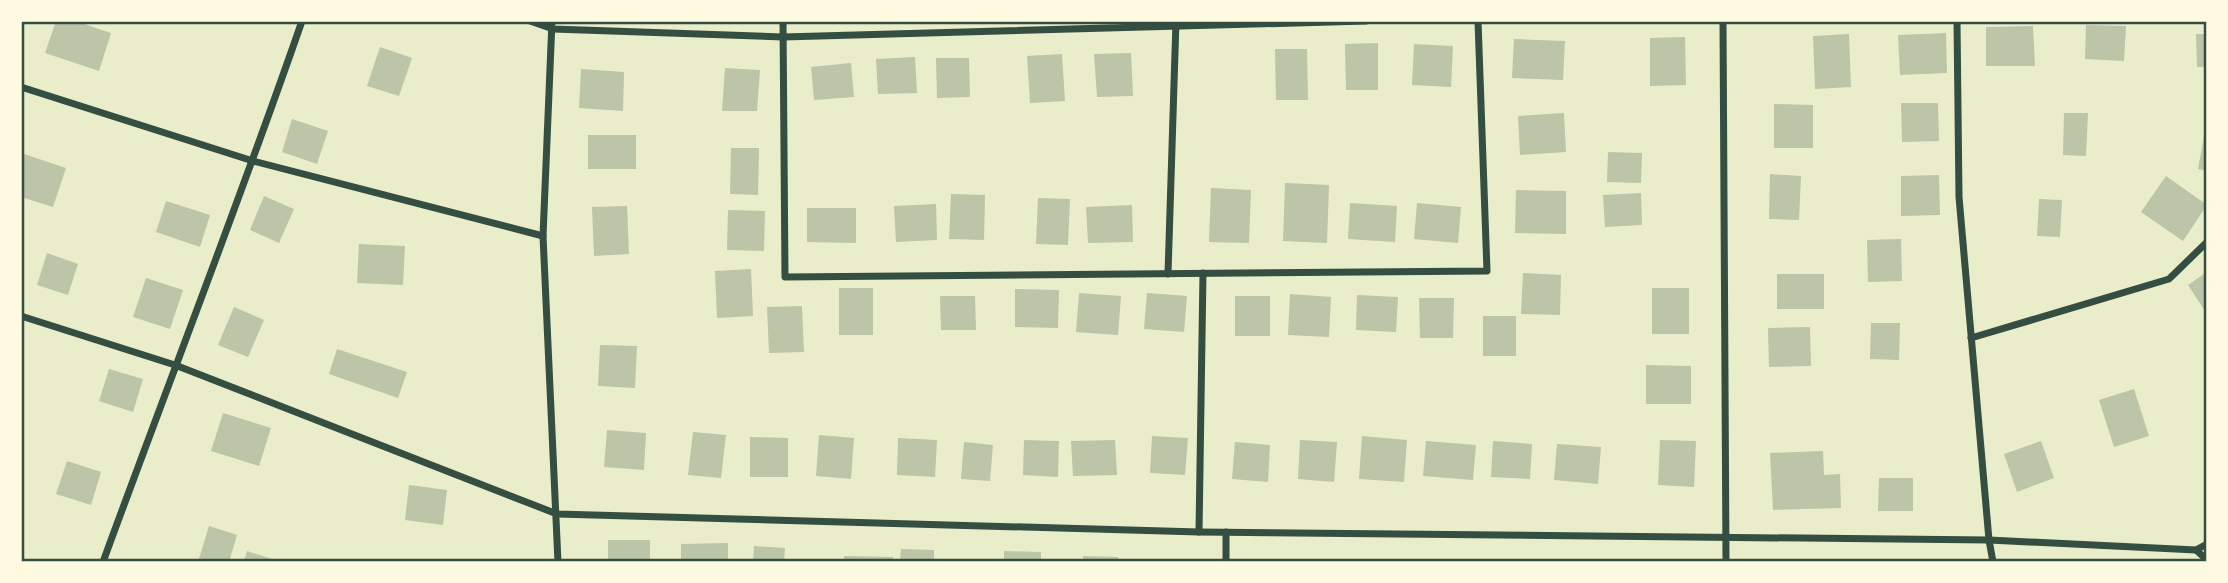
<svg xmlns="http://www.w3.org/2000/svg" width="2228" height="583" font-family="'Noto Sans',sans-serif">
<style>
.building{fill:#bcc5a7}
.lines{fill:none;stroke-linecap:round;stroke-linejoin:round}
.minor{stroke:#344e41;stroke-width:7}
.neatline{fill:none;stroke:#344e41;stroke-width:2.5}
</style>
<rect width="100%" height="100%" fill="#e9edc9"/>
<g class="building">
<path d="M56,21H75L111,33L99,71L45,53Z"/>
<path d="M2086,25L2126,26L2124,61L2085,59Z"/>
<path d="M2033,26L2035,66H1986V27Z"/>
<path d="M1946,33L1947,73L1900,75L1898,35Z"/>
<path d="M1849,34L1851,87L1815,89L1813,36Z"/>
<path d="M2196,34H2207V67H2197Z"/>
<path d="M1685,37L1686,85L1650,86V38Z"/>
<path d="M1514,39L1565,41L1563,80L1512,78Z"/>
<path d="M1378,43V90H1346L1345,44Z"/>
<path d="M1414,44L1453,46L1451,87L1412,85Z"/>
<path d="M380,47L412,58L399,96L367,86Z"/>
<path d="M1275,49H1307L1308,100H1276Z"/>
<path d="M1131,53L1133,96L1097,97L1094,54Z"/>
<path d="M1062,54L1065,101L1030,103L1027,56Z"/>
<path d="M915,57L917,93L878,94L876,59Z"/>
<path d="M936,58H969L970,97L937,98Z"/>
<path d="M851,63L854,97L814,100L811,67Z"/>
<path d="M725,68L760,70L757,111H722Z"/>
<path d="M581,69L624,72L623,111L579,108Z"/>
<path d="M1901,103H1938L1939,141L1902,142Z"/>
<path d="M1774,104L1813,105V148H1774Z"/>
<path d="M1564,113L1566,152L1520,155L1518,116Z"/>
<path d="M2064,113H2088L2086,156L2063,155Z"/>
<path d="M292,119L328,131L317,164L282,152Z"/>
<path d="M2206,125H2207V171L2198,169Z"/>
<rect x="588" y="135" width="48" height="34"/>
<path d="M731,148H759L758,195L730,194Z"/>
<path d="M1608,152L1642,153L1641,183L1607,182Z"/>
<path d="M24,154L66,168L53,207L21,197V164Z"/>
<path d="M1770,174L1801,176L1799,220L1769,219Z"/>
<path d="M1939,175L1940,215L1901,216V176Z"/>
<path d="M2166,176L2207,205L2183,241L2141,212Z"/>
<path d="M1285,183L1329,185L1327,243L1283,241Z"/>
<path d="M1211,188L1251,190L1249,243L1209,242Z"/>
<path d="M1516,190L1566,191V234L1515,233Z"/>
<path d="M1641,193L1642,225L1605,227L1603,195Z"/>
<path d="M951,194L985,195L984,240L949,239Z"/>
<path d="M264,196L294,209L279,243L250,230Z"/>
<path d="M1038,198L1070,199L1068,245L1036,244Z"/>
<path d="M2039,199L2062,200L2060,237L2037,236Z"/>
<path d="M166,201L210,215L200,247L156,232Z"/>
<path d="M1350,203L1397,206L1395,242L1348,239Z"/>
<path d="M1417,203L1461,207L1458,243L1414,239Z"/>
<path d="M936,204L937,240L896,242L894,206Z"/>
<path d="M1132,205L1133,242L1088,243L1086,207Z"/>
<path d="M627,206L629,254L594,256L592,207Z"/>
<path d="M807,208H856V243L807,242Z"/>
<path d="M728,210L765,211L764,251L727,250Z"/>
<path d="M1901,239L1902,281L1868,282L1867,240Z"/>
<path d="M359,244L405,246L403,285L357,283Z"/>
<path d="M47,253L78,264L68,295L37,285Z"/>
<path d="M751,269L753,316L717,318L715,271Z"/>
<path d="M2207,272V314L2188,285Z"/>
<path d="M1523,273L1561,275L1560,315L1521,314Z"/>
<rect x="1777" y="274" width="47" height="35"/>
<path d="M146,278L183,290L170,329L133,317Z"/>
<rect x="839" y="288" width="34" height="47"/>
<rect x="1652" y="288" width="37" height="46"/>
<path d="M1015,289L1059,290L1058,328L1015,327Z"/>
<path d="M1079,293L1121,296L1118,335L1076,332Z"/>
<path d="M1147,293L1187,296L1184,332L1144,329Z"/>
<path d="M1290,294L1331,297L1329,337L1288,335Z"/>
<path d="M1357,295L1398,297L1396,332L1356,330Z"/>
<path d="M940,296H975L976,330H941Z"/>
<rect x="1235" y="296" width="35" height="40"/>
<path d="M1419,298H1454L1453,338H1420Z"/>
<path d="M802,306L804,352L769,353L767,307Z"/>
<path d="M234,307L264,320L248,357L218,345Z"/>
<rect x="1483" y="316" width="33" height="40"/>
<path d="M1871,323H1900L1899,360L1870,359Z"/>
<path d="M1810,327L1811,366L1769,367L1768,328Z"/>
<path d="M600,345L637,346L635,388L598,386Z"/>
<path d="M337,349L407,372L398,398L329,374Z"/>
<path d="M1646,365L1691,366V404H1646Z"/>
<path d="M109,369L143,379L133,412L99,401Z"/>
<path d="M2134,389L2149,436L2114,447L2099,400Z"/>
<path d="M223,413L271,428L259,466L211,451Z"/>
<path d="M607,430L646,433L644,470L604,467Z"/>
<path d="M693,432L726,435L721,478L688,475Z"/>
<path d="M819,435L854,438L851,479L816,476Z"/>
<path d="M1152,436L1188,438L1185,475L1150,473Z"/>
<path d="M1362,436L1407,440L1404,482L1359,479Z"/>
<path d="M750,437L788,438V477H750Z"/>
<path d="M898,438L937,440L935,477L897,475Z"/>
<path d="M1024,440L1059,441L1058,477L1023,475Z"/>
<path d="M1115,440L1117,475L1073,476L1071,441Z"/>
<path d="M1300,440L1337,442L1334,482L1298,479Z"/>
<path d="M1660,440L1696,441L1694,487L1658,485Z"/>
<path d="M1426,441L1476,445L1473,480L1423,476Z"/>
<path d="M1493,441L1532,444L1530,479L1491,477Z"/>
<path d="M2041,441L2054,478L2017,492L2004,454Z"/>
<path d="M964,442L993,445L990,481L961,479Z"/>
<path d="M1235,442L1270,445L1268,482L1232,479Z"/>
<path d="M1557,444L1601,447L1598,484L1554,480Z"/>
<path d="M1823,451L1824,475L1840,474L1841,508L1773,510L1770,453Z"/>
<path d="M67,461L101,472L91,505L56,494Z"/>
<path d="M1879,478H1913V511H1878Z"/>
<path d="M409,485L447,490L443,525L405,520Z"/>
<path d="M209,526L237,535L229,562H198Z"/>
<rect x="608" y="540" width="42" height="22"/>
<path d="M728,543V562H681V544Z"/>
<path d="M754,546L785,548L784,562H753Z"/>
<path d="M901,549L934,550V562H900Z"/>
<path d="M247,551L275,560L274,562H244Z"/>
<path d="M1004,551L1041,552V562H1004Z"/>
<path d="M844,556L893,557V562H844Z"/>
<path d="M1083,556L1118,557V562H1083Z"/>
</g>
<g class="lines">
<g class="minor">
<path d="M530,21L553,29L783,37L1366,21"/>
<path d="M552,21L543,236L558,562"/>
<path d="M783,21L785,277L1487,271L1478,21"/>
<path d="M1723,21L1726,562"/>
<path d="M1957,21L1959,197L1989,540L1993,562"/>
<path d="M21,87L253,161L543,236"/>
<path d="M1168,274L1176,21"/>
<path d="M21,316L175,365L557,514L1199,532L1989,540L2196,550L2207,560"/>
<path d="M1971,338L2169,279L2207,242"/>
<path d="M1199,532L1203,273"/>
<path d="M2196,550L2207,544"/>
<path d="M103,562C169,381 239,203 302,21"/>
<path d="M1226,562V532"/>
</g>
</g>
<rect width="2228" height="583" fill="none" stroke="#fefae0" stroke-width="46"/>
<rect x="23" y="23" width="2182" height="537" class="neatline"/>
</svg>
